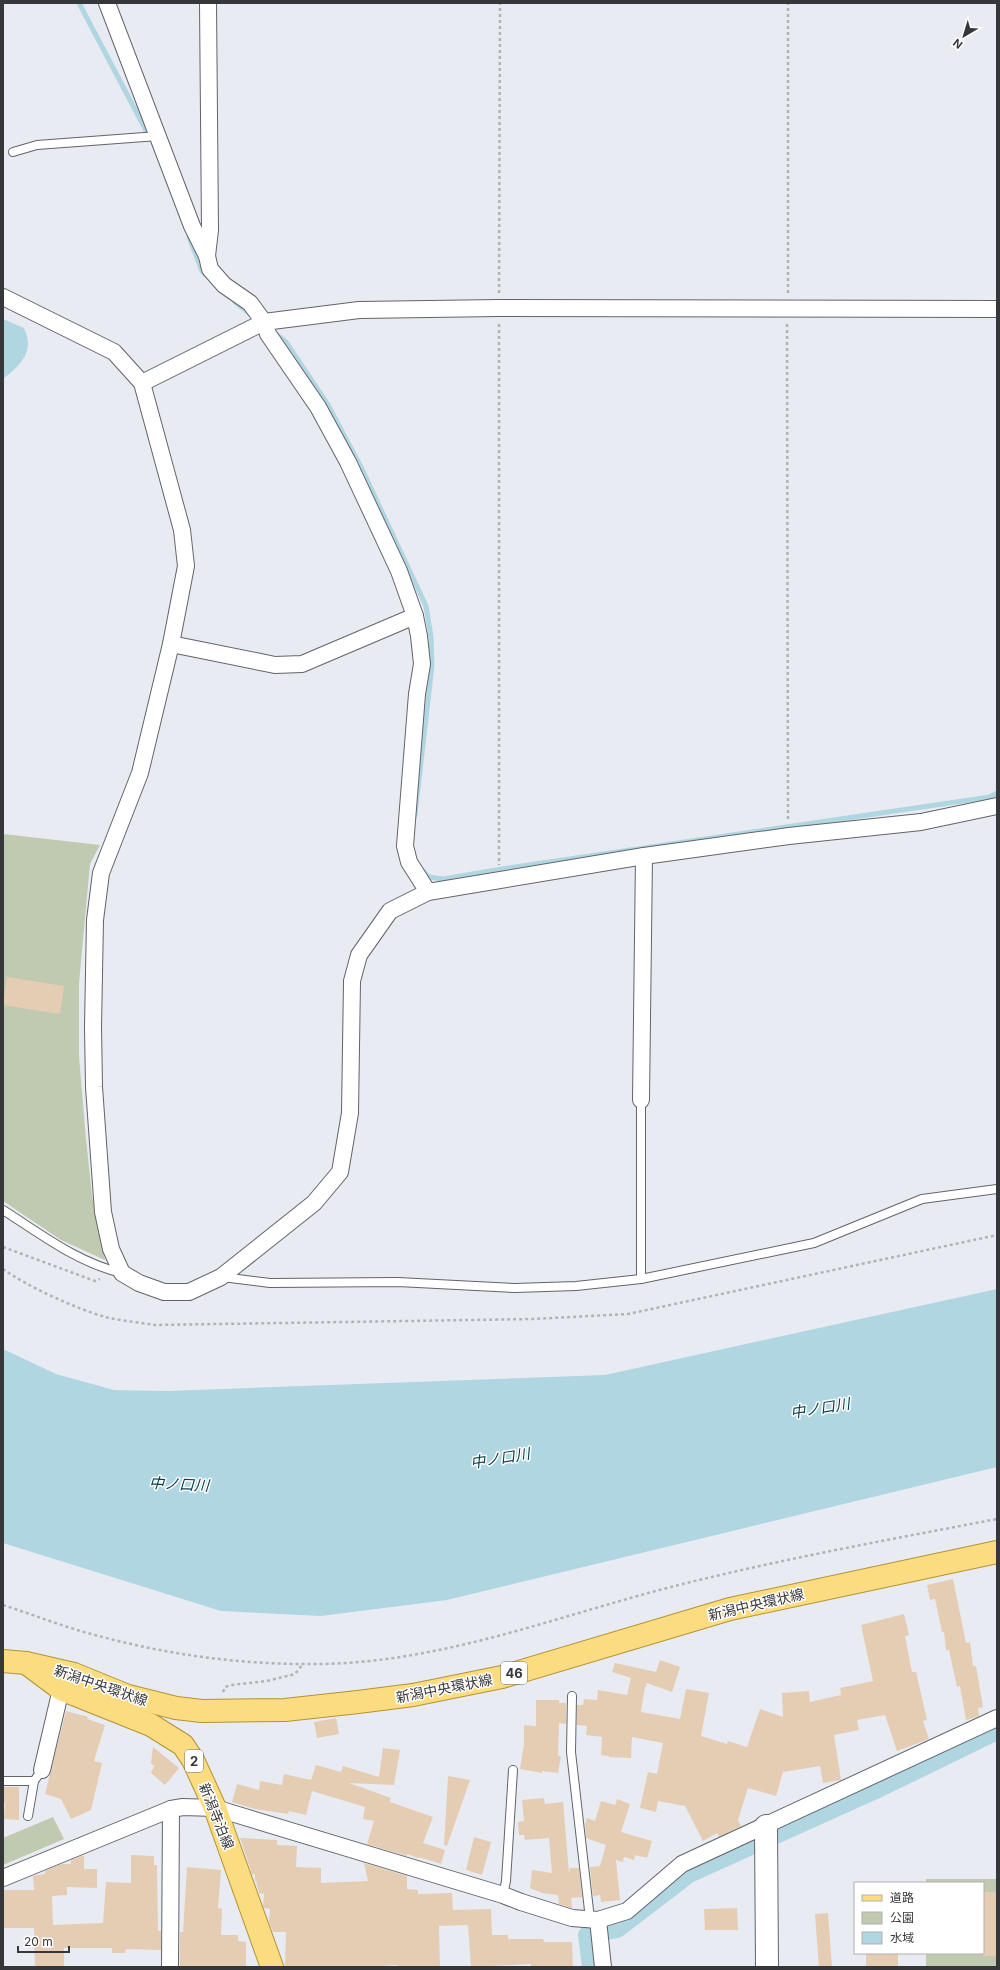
<svg xmlns="http://www.w3.org/2000/svg" width="1000" height="1970" font-family="Inter,'Noto Sans JP',sans-serif">
<style>
.green{fill:#c0cab0}
.water{fill:#b0d6e2}
.lines{fill:none;stroke-linecap:round;stroke-linejoin:round}
.stream{stroke:#b0d6e2;stroke-width:5}
.canal{stroke:#b0d6e2;stroke-width:18}
.building{fill:#e5cdb4}
.lane-casing{stroke:#62646a;stroke-width:10}
.street-casing{stroke:#62646a;stroke-width:18}
.secondary-casing{stroke:#62646a;stroke-width:24}
.primary-casing{stroke:#b49332;stroke-width:24}
.path{stroke:#b1b3b9;stroke-width:2.5;stroke-dasharray:3 3;stroke-linecap:butt}
.lane{stroke:#fff;stroke-width:8}
.street{stroke:#fff;stroke-width:16}
.secondary{stroke:#fff;stroke-width:22}
.primary{stroke:#fbdc81;stroke-width:22}
.labels{text-anchor:middle;dominant-baseline:central;stroke-width:3;stroke-linejoin:round;paint-order:stroke}
.shield{fill:#fff;stroke:#727375;stroke-width:1}
.shield-label{font-size:13px;font-weight:bold;fill:#36373a}
.street-label{font-size:14px;fill:#36373a;stroke:#fff}
.water-label{font-size:15px;font-style:italic;fill:#09414e;stroke:#fff}
</style>
<rect width="100%" height="100%" fill="#e9ebf3"/>
<g class="green">
<path d="M3,834L100,845L90,864L79,983V1056L86,1139L92,1196L105,1260L61,1240L3,1201Z"/>
<path d="M53,1817L64,1839L3,1865V1838Z"/>
<path d="M926,1879H997V1967H926V1953H983V1883H926Z"/>
</g>
<g class="water">
<path d="M3,319L24,328C35,351 21,365 3,379Z"/>
<path d="M997,1289V1467L447,1600L321,1616L221,1611L3,1543V1349L56,1374L114,1390L168,1391L605,1375Z"/>
</g>
<g class="lines">
<g class="stream">
<path d="M79,3L150,138"/>
<path d="M189,237L202,271L206,275"/>
<path d="M235,302L249,313"/>
<path d="M276,334L286,342L328,405L362,469L426,606L431,637L432,665L415,815"/>
<path d="M422,870L429,877L443,879L508,868L990,797L997,793"/>
</g>
<path class="canal" d="M591,1967L587,1935L617,1929L689,1874L880,1788L997,1731"/>
</g>
<g class="building">
<path d="M7,977L64,986L60,1014L3,1005Z"/>
<path d="M953,1579L966,1643L970,1642L973,1666H976L983,1707L978,1708L979,1716L966,1720L960,1686L957,1687L949,1650H946L944,1632H942L935,1599L930,1600L927,1585Z"/>
<path d="M904,1614L909,1635L905,1636L912,1672H916L927,1720L923,1721L929,1739L897,1751L885,1715L857,1720L859,1730L834,1735L841,1780L823,1783L820,1766L783,1772L776,1796L748,1788L738,1820L741,1826L719,1837L717,1833L703,1841L685,1806L658,1801L656,1812L640,1808L648,1772L657,1774L663,1743L632,1737L631,1758L609,1757V1756L601,1755L602,1737L586,1735L587,1726L577,1725V1705H583L584,1699L597,1700L598,1690L627,1695L631,1678L612,1672L615,1663L656,1672L660,1660L680,1667L672,1692L647,1683L646,1687H645L641,1712L680,1719L686,1689L709,1693L701,1736L727,1744L728,1741L747,1747L760,1709L783,1717L782,1693L809,1691L810,1702L841,1695L840,1688L873,1681L861,1625Z"/>
<path d="M536,1700H559V1703H566V1724L559,1723L558,1756H561L558,1773L542,1771V1773L520,1769L524,1744V1725L536,1726Z"/>
<path d="M66,1711L88,1717L87,1719L105,1725L94,1761L102,1763L91,1810L71,1819L61,1799L45,1794Z"/>
<path d="M336,1718L339,1734L317,1738L314,1722Z"/>
<path d="M153,1747L179,1768L165,1785L151,1773L154,1766L151,1763Z"/>
<path d="M383,1748L400,1750L394,1785L349,1783L391,1798L390,1802L433,1817L423,1843L445,1850L441,1864L419,1857L418,1858L407,1854V1856L367,1844L374,1821L363,1819L365,1807L312,1791L306,1815L289,1811L288,1814L255,1809L232,1802L237,1784L259,1790L260,1781L282,1785L284,1774L311,1780L316,1765L341,1772L343,1766L379,1777Z"/>
<path d="M448,1776L470,1780L447,1846L444,1845Z"/>
<path d="M3,1787H19V1820L4,1819L5,1803H3Z"/>
<path d="M544,1798L545,1804L563,1802L569,1873L570,1868H579L582,1897L571,1898L572,1908L559,1904L558,1895L542,1893L530,1888L532,1870L552,1873L549,1838L525,1840L524,1835H519L518,1822L524,1821L522,1800Z"/>
<path d="M617,1799L630,1804L621,1832L652,1841L647,1858L635,1855L634,1860L624,1857L623,1862L616,1860L620,1900L601,1902L600,1895L593,1896L590,1867L600,1866L606,1845L586,1838L585,1824L587,1818L595,1821L601,1801L615,1805Z"/>
<path d="M474,1837L491,1842L482,1875L466,1870Z"/>
<path d="M240,1838L277,1840V1845L297,1846L296,1867L321,1868V1883L368,1881L364,1863L407,1876V1889L418,1890V1894L452,1893L453,1910L491,1909L492,1935H508V1939H543L544,1942H572L573,1967H531V1964L471,1967L468,1925L439,1926L440,1967L416,1966L397,1967V1965L364,1967H285L286,1932H273L269,1922L270,1909L264,1908L263,1906L264,1894L259,1893L256,1881H255V1874H252Z"/>
<path d="M131,1855L154,1856V1865H157L158,1931H161V1950L126,1949L125,1953H112V1948H64V1967H35L34,1928H3V1890H34L33,1876L45,1874V1871L61,1864H71V1860L82,1856H84V1869H97V1888L67,1887V1895L52,1896L53,1925L103,1923L106,1882L131,1883Z"/>
<path d="M187,1867L221,1870L218,1908L222,1909L221,1935H238V1941L246,1942V1967H180V1932H183Z"/>
<rect x="983" y="1892" width="14" height="64"/>
<path d="M737,1908L738,1930H705L704,1909Z"/>
<path d="M828,1913L832,1967H819L815,1914Z"/>
<rect x="866" y="1953" width="32" height="14"/>
</g>
<g class="lines">
<defs>
<g id="lane">
<path d="M13,152L37,145L158,136"/>
<path d="M641,1100V1279"/>
<path d="M3,1210C41,1234 78,1263 122,1273"/>
<path d="M222,1277L270,1283L398,1282L515,1288L576,1286L641,1279L814,1243L922,1199L997,1189"/>
<path d="M572,1696L571,1752L590,1919"/>
<path d="M3,1781H34"/>
<path d="M28,1816L34,1781L42,1770"/>
<path d="M503,1895L506,1881L513,1770"/>
</g>
<g id="street">
<path d="M107,3L192,226L207,256L210,269L224,285L250,303L264,322L268,334L318,407L348,462L399,571L415,616L419,636L422,664L417,694L405,846L409,862L428,892"/>
<path d="M207,256L210,230L208,3"/>
<path d="M3,297L114,352L142,383L182,530L186,566L171,644L140,773L101,873L95,920L93,1027L94,1087L103,1212L111,1249L122,1273L139,1283L164,1292H189L221,1277L314,1203L340,1172L350,1113L352,981L359,955L390,911L428,892L644,856L789,836L921,822L997,806"/>
<path d="M142,383L264,322L359,310L499,308L997,309"/>
<path d="M171,644L275,665L302,664L415,616"/>
<path d="M641,1100L644,856"/>
<path d="M42,1770L61,1689"/>
<path d="M3,1878L171,1809L183,1807L215,1808L503,1895L521,1902L572,1918L598,1920L627,1911L682,1864L997,1718"/>
<path d="M598,1920L603,1967"/>
<path d="M170,1967L171,1809"/>
</g>
<path id="secondary" d="M766,1826L767,1967"/>
<g id="primary">
<path d="M3,1661L26,1663L61,1689L151,1725L183,1745L193,1760L215,1808L272,1967"/>
<path d="M26,1663L74,1674L128,1696L176,1708L202,1711L285,1710L358,1702L413,1695L502,1677L730,1609L997,1552"/>
</g>
</defs>
<use href="#lane" class="lane-casing"/>
<use href="#street" class="street-casing"/>
<use href="#secondary" class="secondary-casing"/>
<use href="#primary" class="primary-casing"/>
<g class="path">
<path d="M499,293L500,3"/>
<path d="M788,293V3"/>
<path d="M499,324V865"/>
<path d="M787,324L788,819"/>
<path d="M3,1247L95,1281L100,1279"/>
<path d="M3,1269C28,1287 75,1308 105,1317C121,1321 138,1322 154,1325L533,1319L628,1314L997,1235"/>
<path d="M3,1605C34,1615 64,1627 95,1635C168,1655 243,1665 318,1664C438,1663 552,1618 667,1588C776,1560 887,1540 997,1519"/>
<path d="M223,1692L225,1687L231,1685L267,1681L295,1674L303,1664"/>
</g>
<use href="#lane" class="lane"/>
<use href="#street" class="street"/>
<use href="#secondary" class="secondary"/>
<use href="#primary" class="primary"/>
</g>
<g class="labels">
<g class="shield">
<rect x="501" y="1662" width="26" height="22" rx="3"/>
<rect x="185" y="1750" width="18" height="22" rx="3"/>
</g>
<g class="shield-label">
<text x="514" y="1673">46</text>
<text x="194" y="1761">2</text>
</g>
<g class="street-label">
<text transform="translate(756 1604) rotate(-13)">新潟中央環状線</text>
<text transform="translate(101 1685) rotate(19)">新潟中央環状線</text>
<text transform="translate(444 1688) rotate(-11)">新潟中央環状線</text>
<text transform="translate(217 1816) rotate(68)">新潟寺泊線</text>
</g>
<g class="water-label">
<text transform="translate(820 1408) rotate(-9)">中ノ口川</text>
<text transform="translate(500 1458) rotate(-9)">中ノ口川</text>
<text transform="translate(179 1484) rotate(3)">中ノ口川</text>
</g>
</g>
<rect width="1000" height="1970" fill="none" stroke="#36373a" stroke-width="8"/>
<rect x="854" y="1882" width="130" height="72" fill="#ffffff" stroke="#afafb0"/>
<rect x="862" y="1895" width="20" height="6" fill="#fbdc81" stroke="#afafb0"/>
<text x="890" y="1902" font-size="12" fill="#36373a">道路</text>
<rect x="862" y="1912" width="20" height="12" fill="#c0cab0" stroke="#afafb0"/>
<text x="890" y="1922" font-size="12" fill="#36373a">公園</text>
<rect x="862" y="1932" width="20" height="12" fill="#b0d6e2" stroke="#afafb0"/>
<text x="890" y="1942" font-size="12" fill="#36373a">水域</text>
<g transform="translate(964 36) rotate(218)" stroke="#ffffff" stroke-width="3" paint-order="stroke">
<path d="M0-3L7 15L0 10L-7 15Z" fill="#36373a"/>
<text y="-6" font-size="11" font-weight="bold" text-anchor="middle" fill="#36373a">N</text>
</g>
<path d="M18 1946v6h51v-6" fill="none" stroke="#36373a" stroke-width="2"/>
<text x="24" y="1946" font-size="12" fill="#36373a" stroke="#ffffff" stroke-width="3" paint-order="stroke">20 m</text>
</svg>
